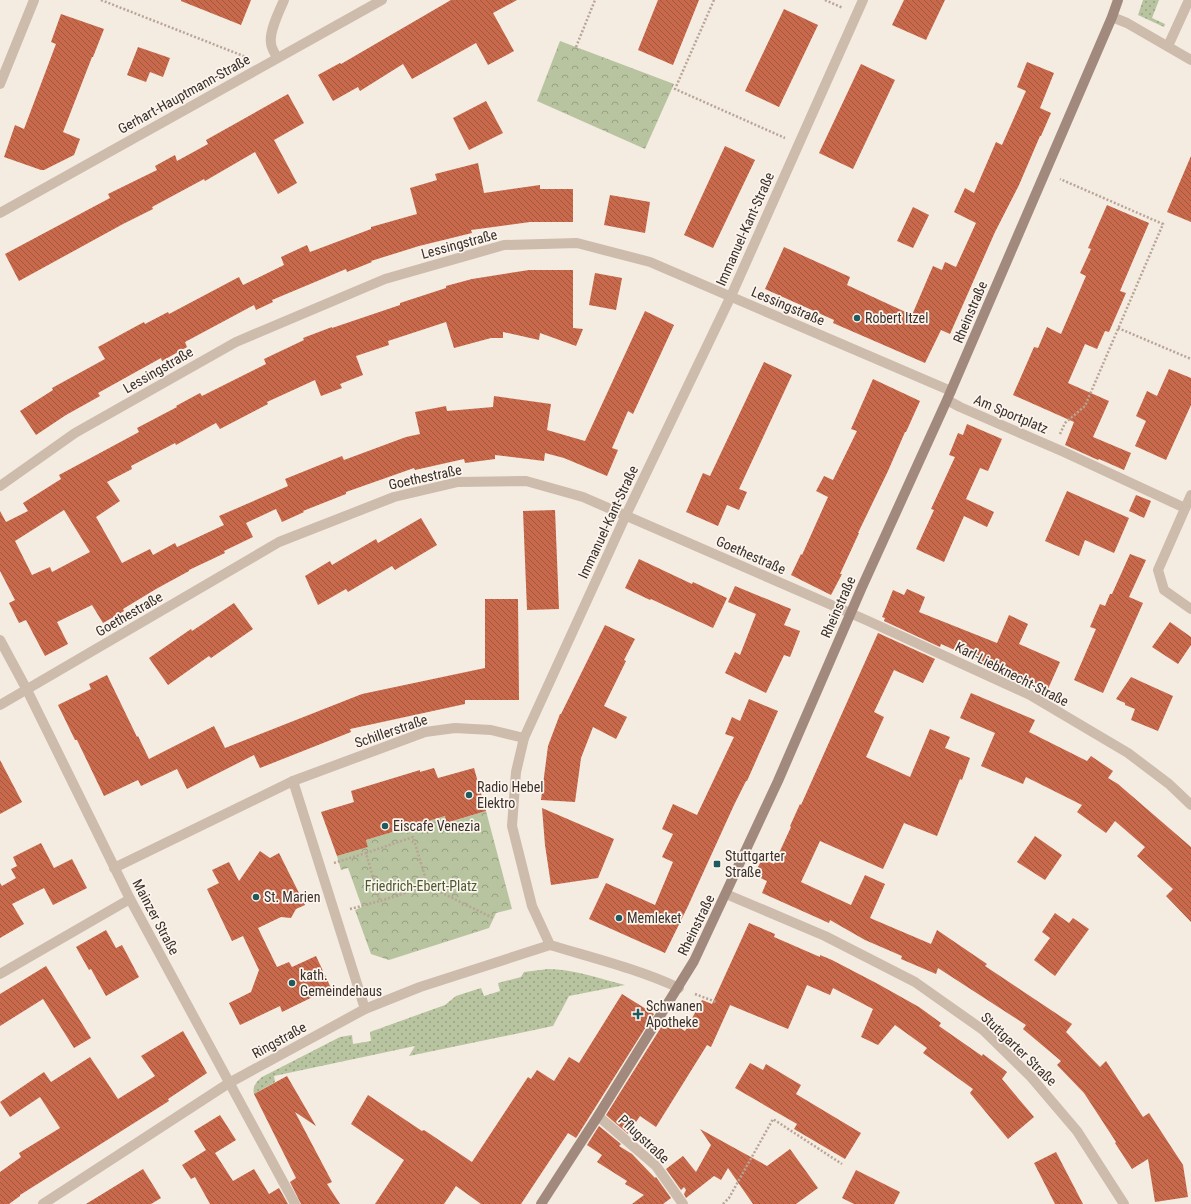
<svg xmlns="http://www.w3.org/2000/svg" width="1191" height="1204" font-family="'Roboto Condensed',sans-serif">
<style>
.grass{fill:url(#grass-dots)}
.park{fill:url(#park-crowns)}
.building{fill:url(#building-back-hatch);fill-rule:evenodd}
.lines{fill:none;stroke-linecap:round;stroke-linejoin:round}
.path{stroke:#b9a596;stroke-width:2.5;stroke-dasharray:2 2;stroke-linecap:butt}
.service{stroke:#cdbbac;stroke-width:10}
.pedestrian{stroke:#cdbbac;stroke-width:10}
.minor{stroke:#cdbbac;stroke-width:10}
.secondary{stroke:#a18a7d;stroke-width:10}
.poi-dot{fill:#1f5a5e;stroke:#fbf5ee;stroke-width:1.5}
.labels{text-anchor:middle;dominant-baseline:central;stroke-width:3.5;stroke-linejoin:round;paint-order:stroke}
.street-label{font-size:14px;fill:#3b302b;stroke:#fbf5ee}
.poi-label{font-size:14px;fill:#3b302b;stroke:#fbf5ee;text-anchor:start}
.park-label{font-size:14px;fill:#4a5a2e;stroke:#fbf5ee}
</style>
<defs>
<pattern id="grass-dots" width="8" height="8" patternUnits="userSpaceOnUse"><rect width="8" height="8" fill="#b8c4a0"/><path d="M2 2h.1M6 6h.1" fill="none" stroke="#97a083" stroke-width="1.8" stroke-linecap="round"/></pattern>
<pattern id="park-crowns" width="20" height="18" patternUnits="userSpaceOnUse"><rect width="20" height="18" fill="#b8c4a0"/><path d="M2 6a3 3 0 1 1 6 0M12 15a3 3 0 1 1 6 0" fill="none" stroke="#97a083"/></pattern>
<pattern id="building-back-hatch" width="6" height="6" patternUnits="userSpaceOnUse"><rect width="6" height="6" fill="#c8694b"/><path d="M-1 5l2 2M0 0l6 6M5-1l2 2" fill="none" stroke="#a4573f"/></pattern>
</defs>
<rect width="100%" height="100%" fill="#f4ebe1"/>
<g class="grass">
<path d="M1143,0H1159L1152,18L1165,24L1164,27L1138,15Z"/>
<path d="M548,969C574,969 600,979 625,985L569,996L553,1026L409,1056L415,1046L274,1076L275,1082L254,1094C252,1087 256,1082 262,1077L340,1037L352,1035L353,1044L371,1041L370,1032L445,1005L456,996L481,988L484,996L500,991L498,983L521,977L524,972Z"/>
</g>
<g class="park">
<path d="M560,41L674,84L645,149L537,101Z"/>
<path d="M486,811L512,909L496,913L489,928L389,960L371,954L355,910L362,907L348,868L341,870L337,856L368,847L366,840L445,816L447,823Z"/>
</g>
<g class="building">
<path d="M181,0H251L241,25L181,1Z"/>
<path d="M451,0H517L493,13L514,51L488,65L476,43L412,79L403,64L360,91L358,87L333,101L318,75L340,63L341,64Z"/>
<path d="M658,0H699L673,65L638,50Z"/>
<path d="M904,0H945L926,40L892,25Z"/>
<path d="M784,9L818,25L779,107L745,91Z"/>
<path d="M61,14L104,29L93,57H92L63,132L80,139L74,155L44,170H41L4,157L15,125L24,129L56,44L51,42Z"/>
<path d="M138,47L170,58L163,77L150,72L146,82L127,75Z"/>
<path d="M1027,62L1054,73L1040,108L1051,113L1041,136H1040L1019,185L995,232L950,334L941,330L925,363L833,323L834,320L765,289L784,247L850,277L847,285L912,315L933,266L942,270L945,262L956,267L976,223L954,212L965,188L974,193L996,142L1002,145L1026,91L1017,87Z"/>
<path d="M861,64L895,80L853,169L819,153Z"/>
<path d="M288,94L304,123L274,140L297,183L278,194L255,152L205,181L204,179L152,207L153,209L123,224L19,281L5,254L110,198L108,194L157,170L155,166L175,155L177,161L208,144L206,140Z"/>
<path d="M486,101L503,133L469,150L453,118Z"/>
<path d="M725,146L755,160L713,248L684,235Z"/>
<path d="M1191,156V222L1167,212Z"/>
<path d="M478,163L484,193L540,185V189H573V222H530L471,230L472,233L419,246L371,261L372,262L347,272L346,269L272,300L273,302L256,310L254,305L185,342L187,347L162,361L161,358L98,393L100,396L66,415L36,435L20,411L53,390L52,388L105,359L98,347L144,322L145,324L168,312L169,314L239,277L243,285L284,265L281,257L307,245L310,252L371,229V227L417,214L410,188L437,180L435,174Z"/>
<path d="M610,195L650,202L645,233L604,225Z"/>
<path d="M1107,205L1149,223L1120,291L1126,293L1109,332L1105,331L1097,349L1085,344L1068,383L1109,401L1093,437L1131,453L1124,470L1099,459L1098,460L1065,445L1074,422L1013,395L1034,347L1038,348L1047,327L1061,334L1086,276L1080,273L1091,249L1088,248Z"/>
<path d="M913,207L929,215L913,248L897,241Z"/>
<path d="M529,270H573V328L583,329L576,346L540,333L539,340L503,332V338H491L454,348L446,322L388,341L389,345L356,356L363,375L340,384L342,388L321,396L315,380L267,402L268,404L220,429L216,423L176,445L175,443L131,466L132,469L107,482L120,501L96,517L122,563L150,549L153,555L175,543L177,547L224,525L219,516L288,486L285,479L342,456L344,460L406,437L420,434L415,412L446,406L447,411L493,407L494,396L551,404L547,430L585,441L645,311L674,325L633,414L628,411L612,448L618,450L607,476L564,458L545,453L544,461L495,455V459L465,463L464,459L415,470L414,468L346,492V494L303,511L304,512L282,522L276,509L246,523L253,537L224,551L225,553L189,570V571L156,589L123,609L124,611L103,623L92,605L57,622L68,644L45,656L26,620L19,623L9,603L15,600L0,571V511L6,522L28,511L23,503L61,479L59,475L139,432L137,428L177,407L176,406L200,393L202,396L266,364L264,359L304,340L303,338L332,327V328L400,305V303L446,288V286L472,279ZM64,510L90,552L52,572L50,567L32,575L15,541Z"/>
<path d="M595,273L622,278L616,310L589,305Z"/>
<path d="M764,362L792,375L739,489L747,492L739,510L727,505L718,526L686,512L703,473L710,476Z"/>
<path d="M1169,369L1191,378V405L1166,460L1135,446L1146,421L1136,416L1147,391L1157,396Z"/>
<path d="M873,379L920,401L906,432H905L888,471L858,533H859L840,574H842L831,595L791,575L801,554L802,555L828,497L816,491L824,476L833,480L857,431L851,429Z"/>
<path d="M967,424L1002,439L988,471L980,468L966,499L994,512L987,527L964,516L944,562L916,549L934,510L931,509L955,457L949,455L958,433L963,435Z"/>
<path d="M1067,491L1129,518L1114,553L1085,540L1079,556L1045,541Z"/>
<path d="M1136,495L1151,501L1144,518L1129,511Z"/>
<path d="M555,510L559,609L527,610L523,511Z"/>
<path d="M421,518L437,545L395,570L392,566L348,592L346,589L318,605L305,576L330,561L332,565L376,539L378,543Z"/>
<path d="M1130,554L1146,560L1129,597L1143,603L1103,693L1074,680L1096,629L1090,627L1100,604L1105,606L1110,594H1112Z"/>
<path d="M639,559L692,584L693,582L727,598L713,628L651,599L650,600L625,588Z"/>
<path d="M735,586L791,609L784,625L800,631L790,657L784,655L766,693L725,673L735,652L740,655L756,614L728,602Z"/>
<path d="M907,589L925,597L919,612L997,643L1009,615L1028,624L1019,644L1060,662L1048,689L1008,671L1007,673L941,644L940,647L884,621L885,618L882,617L893,590L904,595Z"/>
<path d="M485,599H518L519,700H465V704L350,729L351,732L260,768L254,755L187,789L177,769L141,786L138,780L104,796L77,740H75L58,705L91,689L89,684L107,675L137,737L138,736L149,759L214,726L225,748L362,694L485,668Z"/>
<path d="M234,603L253,629L211,658L209,656L168,685L149,658L191,629L192,631Z"/>
<path d="M1170,622L1191,637V645L1178,664L1152,647Z"/>
<path d="M605,625L635,639L624,660L626,661L604,706L627,717L616,739L593,727L581,758L575,802L541,800L548,746L560,714H561Z"/>
<path d="M878,633L935,659L923,683L894,670L874,712L884,717L866,757L910,777L930,729L950,737L945,748L970,758L962,780L960,779L937,836L904,823L883,869L820,841L801,882L851,905L865,875L885,884L870,918L931,944L937,930L987,964L985,966L1072,1024L1066,1032L1100,1067L1106,1061L1143,1117L1149,1113L1183,1165L1188,1197L1155,1202L1148,1159L1132,1169L1115,1143L1116,1142L1084,1093L1057,1065L1061,1061L1023,1029L1026,1025L938,968L936,974L901,959L902,956L865,940L830,920L829,923L762,893L767,881L754,875L762,859L774,864L791,827L790,826L800,804L801,805Z"/>
<path d="M1131,677L1173,696L1158,731L1131,720L1135,709L1125,705V703L1116,699Z"/>
<path d="M971,693L1035,720L1029,732L1087,761L1091,756L1113,771L1108,778L1118,784L1191,847V922L1166,896L1173,889L1137,856L1145,847L1115,821L1106,833L1077,812L1082,805L1026,777L1023,784L981,766L995,733L960,718Z"/>
<path d="M749,699L778,711L747,781H746L734,805L688,906L665,953L589,919L606,883L655,905L673,862L662,857L673,834L662,829L673,804L697,815L734,737L725,734L732,717L740,721Z"/>
<path d="M0,760L22,802L0,814Z"/>
<path d="M434,768L438,778L474,768L486,811L446,823L445,816L366,840L368,847L337,856L321,812L354,802L351,791L420,770V772Z"/>
<path d="M542,808L614,839L598,878L551,885L545,845Z"/>
<path d="M1035,836L1062,855L1045,880L1017,862Z"/>
<path d="M41,843L54,868L72,859L87,888L53,905L44,888L12,904L24,924L0,938V883L2,886L16,878L11,869L17,866L13,857Z"/>
<path d="M260,851L270,858L279,853L305,905L296,909L291,918L281,917L258,928L277,967L289,962L292,967L316,956L331,988L282,1012L280,1006L240,1025L229,1003L251,992L259,970L243,936L232,941L207,889L219,883L212,870L229,862L239,881Z"/>
<path d="M1055,913L1069,923L1073,918L1089,929L1055,976L1034,960L1050,938L1042,932Z"/>
<path d="M749,923L775,934L774,937L820,957V955L832,960L878,984L919,1007L941,1023L939,1026L982,1056L983,1054L1007,1072L1002,1079L1034,1117L1008,1139L970,1093L973,1089L923,1053L927,1048L895,1025L878,1045L861,1037L873,1009L833,988L830,995L807,985L788,1029L730,1005L711,1047L707,1045L656,1127L640,1116L628,1134L606,1115L665,1021L674,1026L675,1025L685,1031L702,1000L712,1004Z"/>
<path d="M106,930L116,948L122,945L139,977L106,996L91,969L89,970L76,947Z"/>
<path d="M46,966L91,1038L74,1048L43,999L0,1026V994Z"/>
<path d="M622,994L654,1014L576,1138L568,1133L521,1204H481L456,1186L444,1204H375L404,1160L351,1124L368,1095L422,1131L424,1130L472,1162L528,1077L531,1079L537,1070L554,1081L569,1057L579,1063Z"/>
<path d="M183,1031L207,1073L168,1099L169,1101L20,1195V1196L9,1204H0V1172L21,1157L19,1153L60,1128L40,1097L10,1117L0,1102L44,1072L51,1082L90,1057L118,1099L155,1076L141,1056Z"/>
<path d="M750,1063L763,1070L766,1064L801,1085L796,1094L861,1133L845,1159L794,1129L797,1124L735,1088Z"/>
<path d="M287,1076L316,1126L295,1112L332,1182L327,1184L340,1204H301L290,1182L296,1178L254,1094Z"/>
<path d="M220,1115L236,1140L215,1153L233,1181L254,1169L269,1194L279,1188L288,1204H210L195,1177L191,1179L182,1165L206,1150L194,1131Z"/>
<path d="M599,1126L621,1144L619,1146L632,1154L655,1178L656,1177L671,1198L663,1204H632L644,1195L625,1184L627,1181L597,1162L602,1155L587,1145Z"/>
<path d="M700,1129L767,1166L790,1149L818,1188L796,1204H753L728,1168L721,1180L714,1176L686,1198L684,1194L686,1190L684,1187L681,1190L666,1169L683,1156L696,1172L711,1145Z"/>
<path d="M1056,1152L1083,1204H1055L1034,1163Z"/>
<path d="M143,1169L161,1198L151,1204H86Z"/>
<path d="M856,1170L900,1192L894,1204H854L842,1198Z"/>
</g>
<g class="lines">
<g class="path">
<path d="M101,0L246,57"/>
<path d="M714,0L675,89L785,138"/>
<path d="M825,0L843,8"/>
<path d="M576,47L595,0"/>
<path d="M1118,328L1191,359"/>
<path d="M1060,434L1065,423L1085,406L1163,224L1060,179"/>
<path d="M366,853L413,837L428,886"/>
<path d="M334,863L366,853L380,901L428,886L493,918"/>
<path d="M350,909L380,901"/>
<path d="M695,994L716,1002"/>
<path d="M723,1204L729,1198L773,1119L842,1164"/>
</g>
<g class="service">
<path d="M1112,17L1127,23L1191,60"/>
<path d="M1168,46L1189,0"/>
<path d="M947,400L960,407L1064,452L1185,508"/>
<path d="M293,781L365,1009"/>
</g>
<path class="pedestrian" d="M598,1116L656,1166L683,1204"/>
<g class="minor">
<path d="M277,58C275,53 271,48 271,43C269,31 279,12 284,0"/>
<path d="M0,84L34,0"/>
<path d="M0,213L382,0"/>
<path d="M0,486L75,433L236,342L385,279L504,245L577,243L650,262L951,391"/>
<path d="M1191,495L1158,570L1164,590L1191,609"/>
<path d="M0,640L27,690L130,899L295,1204"/>
<path d="M0,705L279,542L394,497L458,482L526,481L583,497L866,620L1030,695L1128,753L1169,784L1191,805"/>
<path d="M114,868L293,781L425,732L455,728L491,730L524,738"/>
<path d="M726,894L825,936L915,982L983,1030L1031,1077L1077,1131L1124,1204"/>
<path d="M0,974L130,899"/>
<path d="M679,988C638,969 593,958 550,945L532,906L512,826L516,772L524,738L626,515L731,296L863,0"/>
<path d="M43,1204L229,1083L365,1009L420,987L550,945"/>
</g>
<path class="secondary" d="M541,1204L598,1116L694,961L778,781L862,587L947,400L1112,17L1118,0"/>
</g>
<g class="poi-dot">
<circle cx="857" cy="318" r="4"/>
<circle cx="469" cy="795" r="4"/>
<circle cx="385" cy="826" r="4"/>
<rect x="713" y="860" width="8" height="8" rx="2"/>
<circle cx="256" cy="897" r="4"/>
<circle cx="619" cy="918" r="4"/>
<circle cx="292" cy="983" r="4"/>
<path d="M636 1008h4v4h4v4h-4v4h-4v-4h-4v-4h4z"/>
</g>
<g class="labels">
<g class="street-label">
<text transform="translate(184 94) rotate(-29)">Gerhart-Hauptmann-Straße</text>
<text transform="translate(745 229) rotate(-66)">Immanuel-Kant-Straße</text>
<text transform="translate(459 244) rotate(-15)">Lessingstraße</text>
<text transform="translate(788 306) rotate(23)">Lessingstraße</text>
<text transform="translate(970 312) rotate(-67)">Rheinstraße</text>
<text transform="translate(158 370) rotate(-30)">Lessingstraße</text>
<text transform="translate(1011 414) rotate(23)">Am Sportplatz</text>
<text transform="translate(425 477) rotate(-12)">Goethestraße</text>
<text transform="translate(608 522) rotate(-65)">Immanuel-Kant-Straße</text>
<text transform="translate(751 555) rotate(24)">Goethestraße</text>
<text transform="translate(838 607) rotate(-66)">Rheinstraße</text>
<text transform="translate(129 614) rotate(-30)">Goethestraße</text>
<text transform="translate(1012 674) rotate(27)">Karl-Liebknecht-Straße</text>
<text transform="translate(391 731) rotate(-19)">Schillerstraße</text>
<text transform="translate(156 917) rotate(62)">Mainzer Straße</text>
<text transform="translate(696 925) rotate(-64)">Rheinstraße</text>
<text transform="translate(279 1040) rotate(-29)">Ringstraße</text>
<text transform="translate(1019 1049) rotate(44)">Stuttgarter Straße</text>
<text transform="translate(644 1139) rotate(43)">Pflugstraße</text>
</g>
<g class="poi-label">
<text x="865" y="318">Robert Itzel</text>
<text x="477" y="787">Radio Hebel<tspan x="477" dy="16">Elektro</tspan></text>
<text x="393" y="826">Eiscafe Venezia</text>
<text x="725" y="856">Stuttgarter<tspan x="725" dy="16">Straße</tspan></text>
<text x="264" y="897">St. Marien</text>
<text x="627" y="918">Memleket</text>
<text x="300" y="975">kath.<tspan x="300" dy="16">Gemeindehaus</tspan></text>
<text x="646" y="1006">Schwanen<tspan x="646" dy="16">Apotheke</tspan></text>
</g>
<g class="park-label">
<text x="421" y="886">Friedrich-Ebert-Platz</text>
</g>
</g>
</svg>
